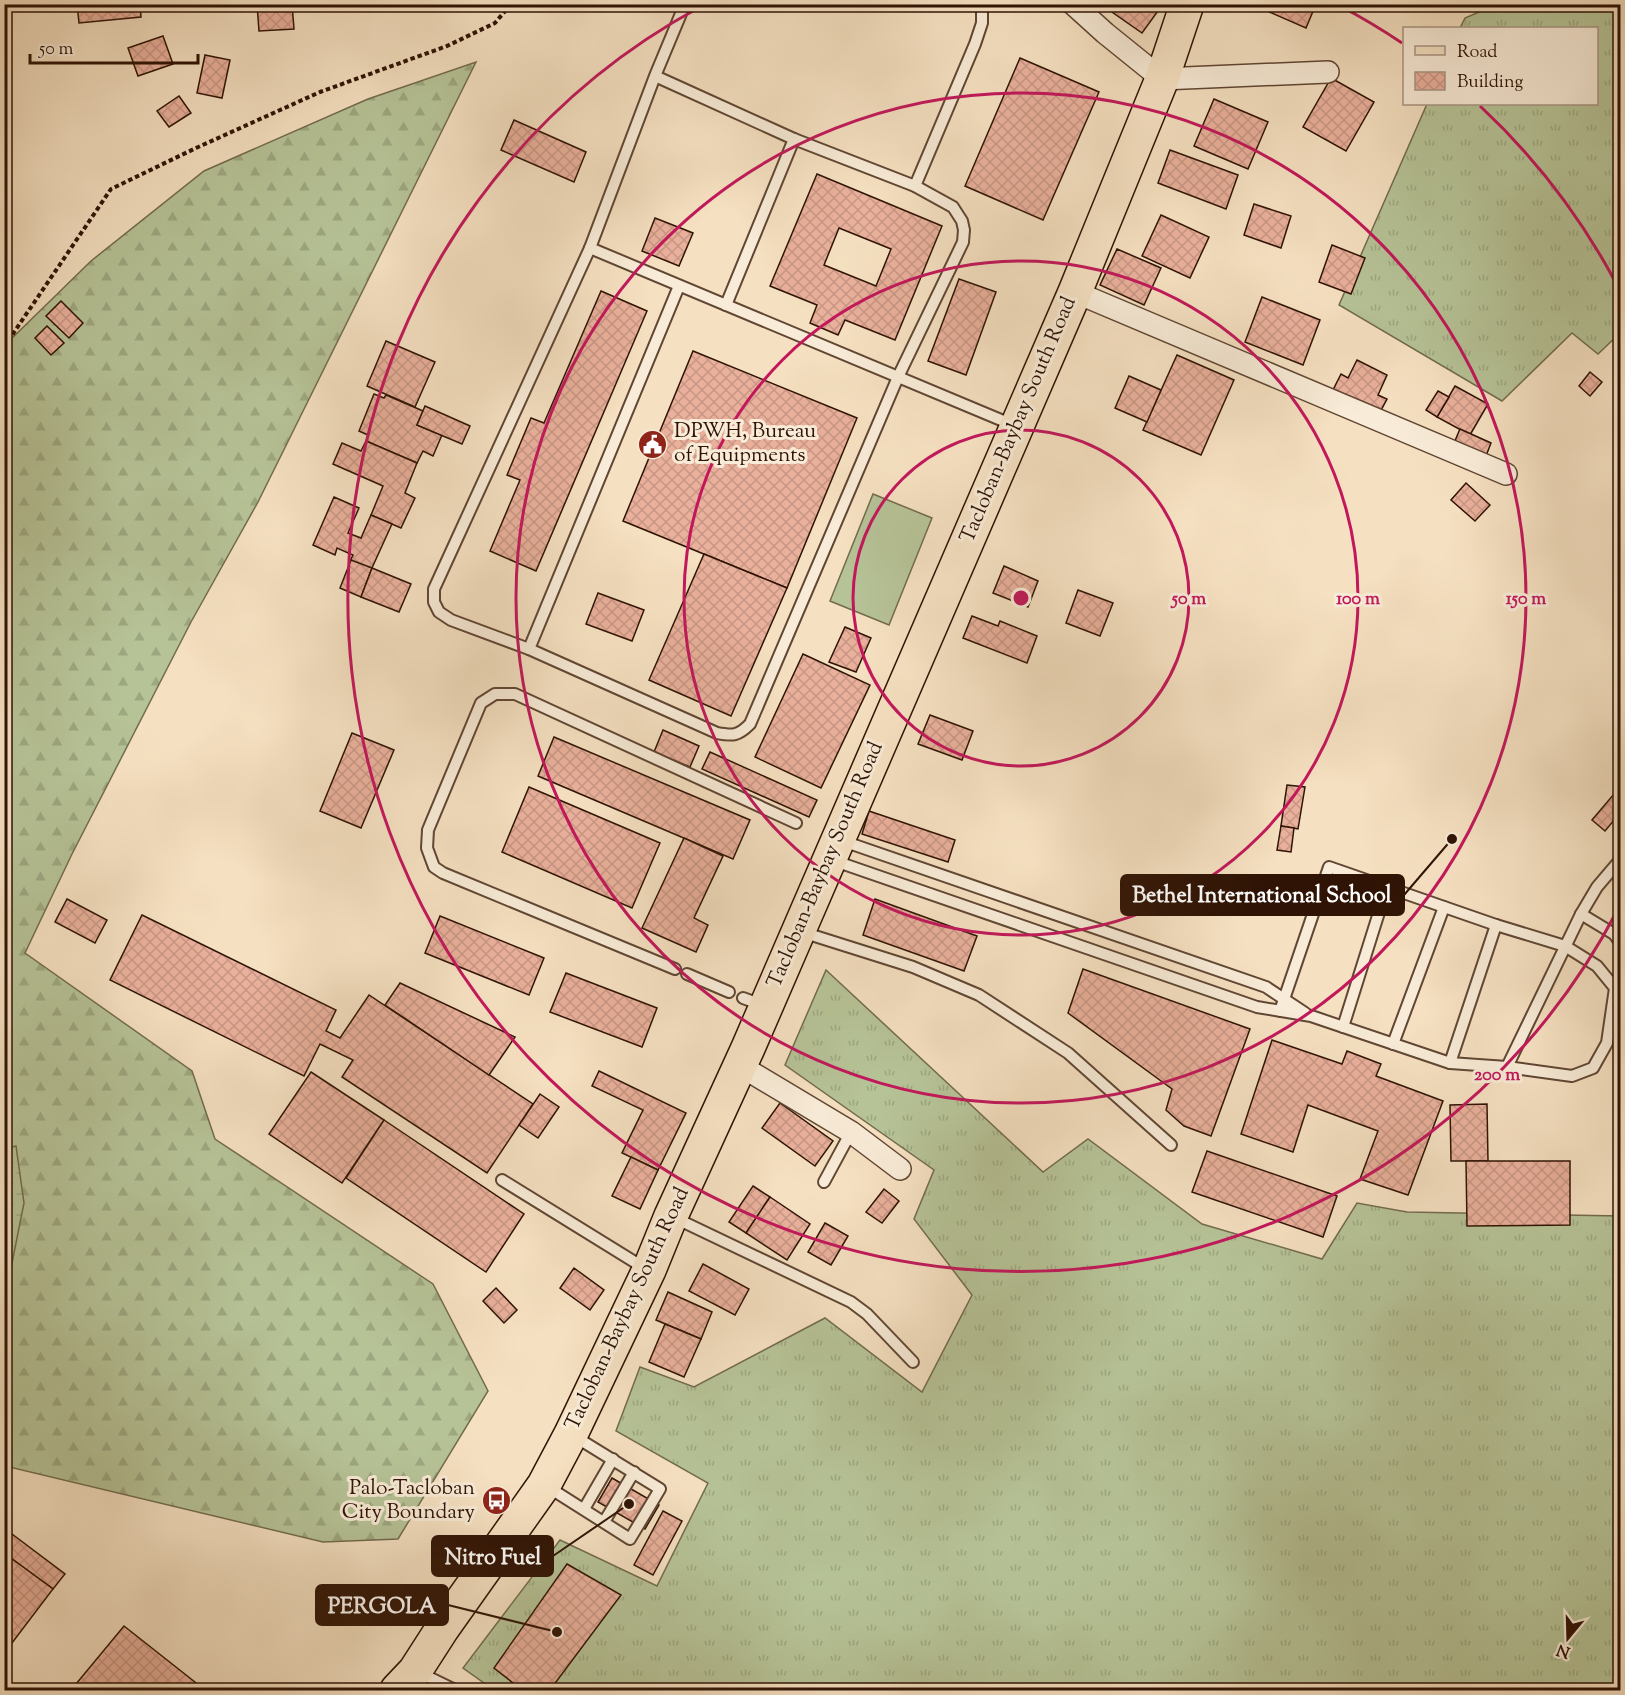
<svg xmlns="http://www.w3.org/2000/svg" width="1625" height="1695" font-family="'Sorts Mill Goudy',serif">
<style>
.grass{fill:url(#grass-tufts);stroke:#726b4e;stroke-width:1.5}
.forest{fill:url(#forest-firs);stroke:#726b4e;stroke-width:1.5}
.wetland{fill:url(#wetland-marsh);stroke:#726b4e;stroke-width:1.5}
.pitch{fill:#b6c397;stroke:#726b4e;stroke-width:1.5}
.building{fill:url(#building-cross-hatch);stroke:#2f1304;stroke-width:1.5;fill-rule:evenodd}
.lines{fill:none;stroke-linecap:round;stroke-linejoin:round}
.service-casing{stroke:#604633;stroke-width:14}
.minor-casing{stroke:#604633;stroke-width:24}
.primary-casing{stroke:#2f1304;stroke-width:36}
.path{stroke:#2f1304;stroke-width:4;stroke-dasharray:4.5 3;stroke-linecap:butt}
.service{stroke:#f8ebd7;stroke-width:10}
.minor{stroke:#f8ebd7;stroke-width:21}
.primary{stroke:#f5e0c1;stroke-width:33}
.ring{fill:none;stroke:#c2185b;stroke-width:3}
.labels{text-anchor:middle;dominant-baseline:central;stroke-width:6;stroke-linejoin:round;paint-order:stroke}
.street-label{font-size:21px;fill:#2f1304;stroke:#f8ebd7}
.poi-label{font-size:21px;fill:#2f1304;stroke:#f8ebd7;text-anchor:start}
.centre{fill:#c2185b;stroke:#f8ebd7;stroke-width:3}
.ring-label{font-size:18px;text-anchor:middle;font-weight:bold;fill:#c2185b;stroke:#f8ebd7;stroke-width:6;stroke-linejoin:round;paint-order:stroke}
.leader{fill:none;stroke:#2f1304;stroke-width:2}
.callout-dot{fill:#2f1304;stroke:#f8ebd7;stroke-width:2}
.callout{fill:#2f1304;stroke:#2f1304;stroke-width:2}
.callout-label{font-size:22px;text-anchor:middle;font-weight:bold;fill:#fff}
</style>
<defs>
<pattern id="grass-tufts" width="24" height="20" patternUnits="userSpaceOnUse" patternTransform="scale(1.5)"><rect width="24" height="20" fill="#b6c397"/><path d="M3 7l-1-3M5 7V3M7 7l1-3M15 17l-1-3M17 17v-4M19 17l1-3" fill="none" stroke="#9da780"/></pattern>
<pattern id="forest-firs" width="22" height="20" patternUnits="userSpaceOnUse" patternTransform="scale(1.5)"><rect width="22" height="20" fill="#b6c397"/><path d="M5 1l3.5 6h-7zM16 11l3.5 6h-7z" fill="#9da780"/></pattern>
<pattern id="wetland-marsh" width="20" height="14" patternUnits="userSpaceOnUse" patternTransform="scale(1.5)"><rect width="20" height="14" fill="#b6c397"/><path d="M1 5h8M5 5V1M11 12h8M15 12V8" fill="none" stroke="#9da780"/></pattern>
<pattern id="building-cross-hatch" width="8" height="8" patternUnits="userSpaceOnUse" patternTransform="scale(1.5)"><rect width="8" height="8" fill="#e9b09b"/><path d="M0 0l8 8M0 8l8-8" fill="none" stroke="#c89684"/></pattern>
</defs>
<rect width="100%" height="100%" fill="#f5e0c1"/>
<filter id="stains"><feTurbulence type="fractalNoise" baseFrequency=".00333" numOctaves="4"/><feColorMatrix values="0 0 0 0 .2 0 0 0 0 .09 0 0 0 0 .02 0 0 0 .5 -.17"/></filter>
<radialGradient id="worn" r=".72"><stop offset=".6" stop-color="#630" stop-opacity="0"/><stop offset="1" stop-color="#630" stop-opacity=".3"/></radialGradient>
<g class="grass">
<path d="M1495,5H1620V333L1598,354L1572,333L1502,401L1339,305L1427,104H1596V28H1460L1465,18Z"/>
<path d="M826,970L1043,1172L1088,1139L1202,1224L1322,1259L1357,1203L1407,1212L1620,1216V1690H494L463,1668L560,1540L657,1586L708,1483L616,1431L640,1367L694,1387L825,1318L922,1392L972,1295L914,1219L934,1170L785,1065Z"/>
</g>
<path class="forest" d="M476,62L258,502L191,622L72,854L25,953L192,1071L215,1139L433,1284L488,1391L398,1539L323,1542L5,1466V345L91,261L204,171L368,99Z"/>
<path class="wetland" d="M16,1146L24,1203L11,1268L5,1272V1149Z"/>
<path class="pitch" d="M873,494L932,518L889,625L830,601Z"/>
<g class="building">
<path d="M77,4H140L141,17L79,23Z"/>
<path d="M257,4H292L294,29L259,31Z"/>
<path d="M1117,4H1163L1142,33L1112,12Z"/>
<path d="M1267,4H1316L1306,28L1265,10Z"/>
<path d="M163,36L173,64L138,76L128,48Z"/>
<path d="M205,55L230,60L222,98L197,93Z"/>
<path d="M1020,58L1099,92L1043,220L965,186Z"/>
<path d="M1331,78L1374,102L1346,151L1303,127Z"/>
<path d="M179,96L191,113L169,127L157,111Z"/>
<path d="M1214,99L1268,122L1248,169L1194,146Z"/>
<path d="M514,120L586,152L574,182L501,150Z"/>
<path d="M1170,150L1238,175L1226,209L1158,183Z"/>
<path d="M817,174L942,226L895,340L845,320L838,335L810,323L817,305L770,286ZM839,228L891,249L876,286L824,265Z"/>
<path d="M1254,204L1291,216L1281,248L1244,235Z"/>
<path d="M1161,215L1209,237L1190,278L1142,256Z"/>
<path d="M655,218L693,233L679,266L642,251Z"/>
<path d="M1332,245L1365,258L1351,294L1319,282Z"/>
<path d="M1117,249L1161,268L1144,305L1100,285Z"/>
<path d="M959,279L996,292L966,375L928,361Z"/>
<path d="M601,291L647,311L536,571L490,551L520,480L507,475L531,418L544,423Z"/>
<path d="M1262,297L1320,320L1303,365L1245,342Z"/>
<path d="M61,301L83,323L69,338L46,316Z"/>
<path d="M47,326L64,343L51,355L35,338Z"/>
<path d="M386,341L435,362L415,407L367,386Z"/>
<path d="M693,351L857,418L787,588L623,521Z"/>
<path d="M1177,355L1234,380L1201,455L1143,430Z"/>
<path d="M1357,360L1387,375L1378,395L1387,399L1379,414L1333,390L1341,374L1348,378Z"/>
<path d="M1590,372L1602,382L1590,396L1579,386Z"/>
<path d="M1129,376L1161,390L1147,422L1115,408Z"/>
<path d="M1455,386L1488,404L1470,435L1437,417Z"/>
<path d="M1438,391L1449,397L1437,417L1426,410Z"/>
<path d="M374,394L384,398L386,395L423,411L417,425L442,435L433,456L423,451L417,463L366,441L368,435L359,431Z"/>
<path d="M425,406L470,426L462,444L417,425Z"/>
<path d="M1460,429L1491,443L1486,456L1454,443Z"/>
<path d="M366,441L417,463L405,493L415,498L401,528L371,515L383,486L333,464L342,443L361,451Z"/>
<path d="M1466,483L1490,505L1475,521L1451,500Z"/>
<path d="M334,497L359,508L348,533L361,538L371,515L392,524L371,570L350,561L353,555L337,548L335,555L313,545Z"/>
<path d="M704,554L787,588L731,716L649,680Z"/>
<path d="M351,560L372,568L361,597L340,588Z"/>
<path d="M1004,566L1038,581L1028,607L993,593Z"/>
<path d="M372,568L411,584L399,612L361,597Z"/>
<path d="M1078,590L1113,603L1100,636L1066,623Z"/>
<path d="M598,593L644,610L632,641L586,624Z"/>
<path d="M972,616L998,626L1000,621L1037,636L1027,663L963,638Z"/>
<path d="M845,627L871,638L856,672L829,662Z"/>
<path d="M803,654L870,685L821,788L755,757Z"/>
<path d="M930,715L973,731L962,760L918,744Z"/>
<path d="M663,730L699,746L690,767L654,752Z"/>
<path d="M352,733L394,750L361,828L320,811Z"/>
<path d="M554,737L750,820L733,859L538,776Z"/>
<path d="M710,752L817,800L809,817L702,769Z"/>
<path d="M1287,785L1305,787L1298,829L1281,826Z"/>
<path d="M529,787L660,843L632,908L502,852Z"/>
<path d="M1620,787V813L1605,831L1592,820Z"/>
<path d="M869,811L955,840L948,862L862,834Z"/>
<path d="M1281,826L1294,828L1291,852L1277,850Z"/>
<path d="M684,838L723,856L694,918L708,925L696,952L642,928Z"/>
<path d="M67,899L107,920L95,943L55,922Z"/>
<path d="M875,899L977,936L964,971L863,935Z"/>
<path d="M142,915L336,1010L326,1031L340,1038L369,995L533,1104L487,1173L342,1077L353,1060L320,1044L304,1076L110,980Z"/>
<path d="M440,916L544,958L529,995L425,953Z"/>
<path d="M1083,969L1250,1029L1211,1136L1184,1126L1166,1110L1172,1089L1068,1013Z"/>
<path d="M566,973L657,1008L642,1047L550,1012Z"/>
<path d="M400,983L515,1037L489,1075L385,1005Z"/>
<path d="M1272,1040L1342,1064L1347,1051L1381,1064L1376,1076L1443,1101L1408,1195L1360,1179L1378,1131L1308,1105L1293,1152L1241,1134Z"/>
<path d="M599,1071L686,1113L658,1170L622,1153L643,1110L592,1086Z"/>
<path d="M311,1072L384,1120L342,1183L269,1134Z"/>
<path d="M540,1094L559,1107L538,1138L519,1125Z"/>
<path d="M780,1103L833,1141L815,1166L762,1128Z"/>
<path d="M1487,1104L1488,1161H1451L1450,1105Z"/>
<path d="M384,1120L524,1214L486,1272L346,1178Z"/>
<path d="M1207,1151L1337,1196L1323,1237L1192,1192Z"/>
<path d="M631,1157L658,1170L640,1209L612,1196Z"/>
<path d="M1466,1161H1570V1225L1467,1226Z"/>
<path d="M753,1186L770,1197L746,1233L729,1222Z"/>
<path d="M884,1189L899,1201L882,1223L866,1212Z"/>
<path d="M770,1197L810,1224L787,1260L746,1233Z"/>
<path d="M825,1223L848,1236L831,1265L808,1252Z"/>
<path d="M703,1264L749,1289L735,1315L689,1291Z"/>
<path d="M574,1268L604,1290L590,1310L560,1288Z"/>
<path d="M496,1288L517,1310L504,1323L483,1301Z"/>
<path d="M668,1292L712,1312L701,1339L656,1320Z"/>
<path d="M665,1324L701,1339L684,1377L649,1362Z"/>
<path d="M612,1478L659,1505L645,1529L598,1502Z"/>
<path d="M663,1511L682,1521L653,1575L634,1565Z"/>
<path d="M4,1528L65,1574L53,1589L4,1553Z"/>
<path d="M4,1553L53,1589L12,1643L4,1637Z"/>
<path d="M567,1564L621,1595L550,1690H522L494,1668Z"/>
<path d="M124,1626L205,1690H71Z"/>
</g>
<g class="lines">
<defs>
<g id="service">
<path d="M655,76L794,139L915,186L953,207L962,221L964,230L963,242L898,377L750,724C738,736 733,736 717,733L529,649L451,620L439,612L434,602V589L590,248L655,76L685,4"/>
<path d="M915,186L975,44L982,23V4"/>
<path d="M590,248L1013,425"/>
<path d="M726,305L794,139"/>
<path d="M529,649L679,286"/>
<path d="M840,840L1266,987L1305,1013"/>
<path d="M832,860L1257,1007L1311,1016L1450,1063L1507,1067L1572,1076L1593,1068L1607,1043L1615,988L1597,966L1565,946L1496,925L1329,867L1280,1011"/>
<path d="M1581,914L1614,934L1620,942"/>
<path d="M802,932L913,967L979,995L1068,1053L1171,1145"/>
<path d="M675,969L443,873L434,867L427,848L428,830L481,703L495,694H515L796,823"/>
<path d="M687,974L729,992"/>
<path d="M743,998L762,1005"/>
<path d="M1343,1027L1387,887"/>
<path d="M1393,1044L1444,907"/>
<path d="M1450,1063L1496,925"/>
<path d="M1507,1067L1581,914L1597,887L1620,860"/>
<path d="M502,1180L646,1269"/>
<path d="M824,1182L851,1132"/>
<path d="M675,1218L851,1302L867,1314L913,1362"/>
<path d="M548,1487L630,1539L660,1489L574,1436"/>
<path d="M584,1509L613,1459"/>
<path d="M604,1522L634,1472"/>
<path d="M418,1672L455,1690"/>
</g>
<g id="minor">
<path d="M1073,4L1105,33L1162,79L1328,72"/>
<path d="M1075,292L1506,474"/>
<path d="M739,1065L851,1132L900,1169"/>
</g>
<path id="primary" d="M397,1690L415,1671L442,1629L544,1485L571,1434L649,1270L671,1216L748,1048L1075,292L1162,79L1187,4"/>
</defs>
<use href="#service" class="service-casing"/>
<use href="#minor" class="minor-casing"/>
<use href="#primary" class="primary-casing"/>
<path class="path" d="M4,347L111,189L196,148L320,92L447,46L495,23L511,4"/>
<use href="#service" class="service"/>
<use href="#minor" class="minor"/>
<use href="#primary" class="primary"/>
</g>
<g class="ring">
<circle cx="1021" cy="598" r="168"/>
<circle cx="1021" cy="598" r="337"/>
<circle cx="1021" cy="598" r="505"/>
<path d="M1618 909A673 673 0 1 1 700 7M1342 7A673 673 0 0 1 1402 43M1480 106A673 673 0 0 1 1618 287"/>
</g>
<defs>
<symbol id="civic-disc" viewBox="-11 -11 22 22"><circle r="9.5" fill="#8f2418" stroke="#f8ebd7"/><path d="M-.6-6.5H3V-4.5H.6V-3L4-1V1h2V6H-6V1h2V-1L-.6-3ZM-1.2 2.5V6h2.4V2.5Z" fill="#fff"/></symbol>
<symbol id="bus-disc" viewBox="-11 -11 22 22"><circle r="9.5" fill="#8f2418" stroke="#f8ebd7"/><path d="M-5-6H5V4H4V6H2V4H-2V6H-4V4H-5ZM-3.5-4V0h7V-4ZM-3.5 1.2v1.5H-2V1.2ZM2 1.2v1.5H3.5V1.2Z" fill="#fff"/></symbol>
</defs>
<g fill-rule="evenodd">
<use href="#civic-disc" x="636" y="428" width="33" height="33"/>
<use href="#bus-disc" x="480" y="1484" width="33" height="33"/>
</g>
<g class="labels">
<g class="street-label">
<text transform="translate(1019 420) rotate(-67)">Tacloban-Baybay South Road</text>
<text transform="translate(826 865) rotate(-67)">Tacloban-Baybay South Road</text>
<text transform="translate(628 1309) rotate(-65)">Tacloban-Baybay South Road</text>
</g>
<g class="poi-label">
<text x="674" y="432">DPWH, Bureau<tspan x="674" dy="24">of Equipments</tspan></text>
<text x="475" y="1489" text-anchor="end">Palo-Tacloban<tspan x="475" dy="24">City Boundary</tspan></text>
</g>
</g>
<circle cx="1021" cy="598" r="9" class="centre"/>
<g class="ring-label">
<text x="1189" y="604">50 m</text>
<text x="1358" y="604">100 m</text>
<text x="1526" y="604">150 m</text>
<text x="1497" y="1080">200 m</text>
</g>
<path class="leader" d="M1452 839L1404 895M629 1504L553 1556M557 1632L448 1605"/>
<g class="callout-dot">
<circle cx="1452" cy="839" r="6"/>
<circle cx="629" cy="1504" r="6"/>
<circle cx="557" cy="1632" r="6"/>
</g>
<g class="callout">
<rect x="1121" y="875" width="283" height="40" rx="6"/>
<rect x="432" y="1536" width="121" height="40" rx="6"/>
<rect x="316" y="1585" width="132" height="40" rx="6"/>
</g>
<g class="callout-label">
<text x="1262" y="902">Bethel International School</text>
<text x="493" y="1564">Nitro Fuel</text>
<text x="382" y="1613">PERGOLA</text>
</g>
<rect width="1625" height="1695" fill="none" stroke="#f5e0c1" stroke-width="24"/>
<rect x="6" y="6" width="1613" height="1683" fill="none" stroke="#2f1304" stroke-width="3"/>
<rect x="12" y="12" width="1601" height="1671" fill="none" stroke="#2f1304" stroke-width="1.5"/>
<rect x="1403" y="27" width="195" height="78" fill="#f8ebd7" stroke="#a89583" stroke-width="1.5"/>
<rect x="1415" y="46" width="30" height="9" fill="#f5e0c1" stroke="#a89583" stroke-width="1.5"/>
<text x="1457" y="57" font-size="18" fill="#2f1304">Road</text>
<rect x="1415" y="72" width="30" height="18" fill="url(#building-cross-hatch)" stroke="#a89583" stroke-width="1.5"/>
<text x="1457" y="87" font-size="18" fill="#2f1304">Building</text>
<g transform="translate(1568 1638) rotate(199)" stroke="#f8ebd7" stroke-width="4.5" paint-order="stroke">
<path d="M0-4.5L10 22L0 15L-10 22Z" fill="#2f1304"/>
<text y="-9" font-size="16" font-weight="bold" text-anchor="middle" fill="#2f1304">N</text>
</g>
<path d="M30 54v9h168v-9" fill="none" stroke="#2f1304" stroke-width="3"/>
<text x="39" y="54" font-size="18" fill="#2f1304" stroke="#f8ebd7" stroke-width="4.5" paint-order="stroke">50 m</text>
<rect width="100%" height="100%" filter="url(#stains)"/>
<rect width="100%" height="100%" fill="url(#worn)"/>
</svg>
